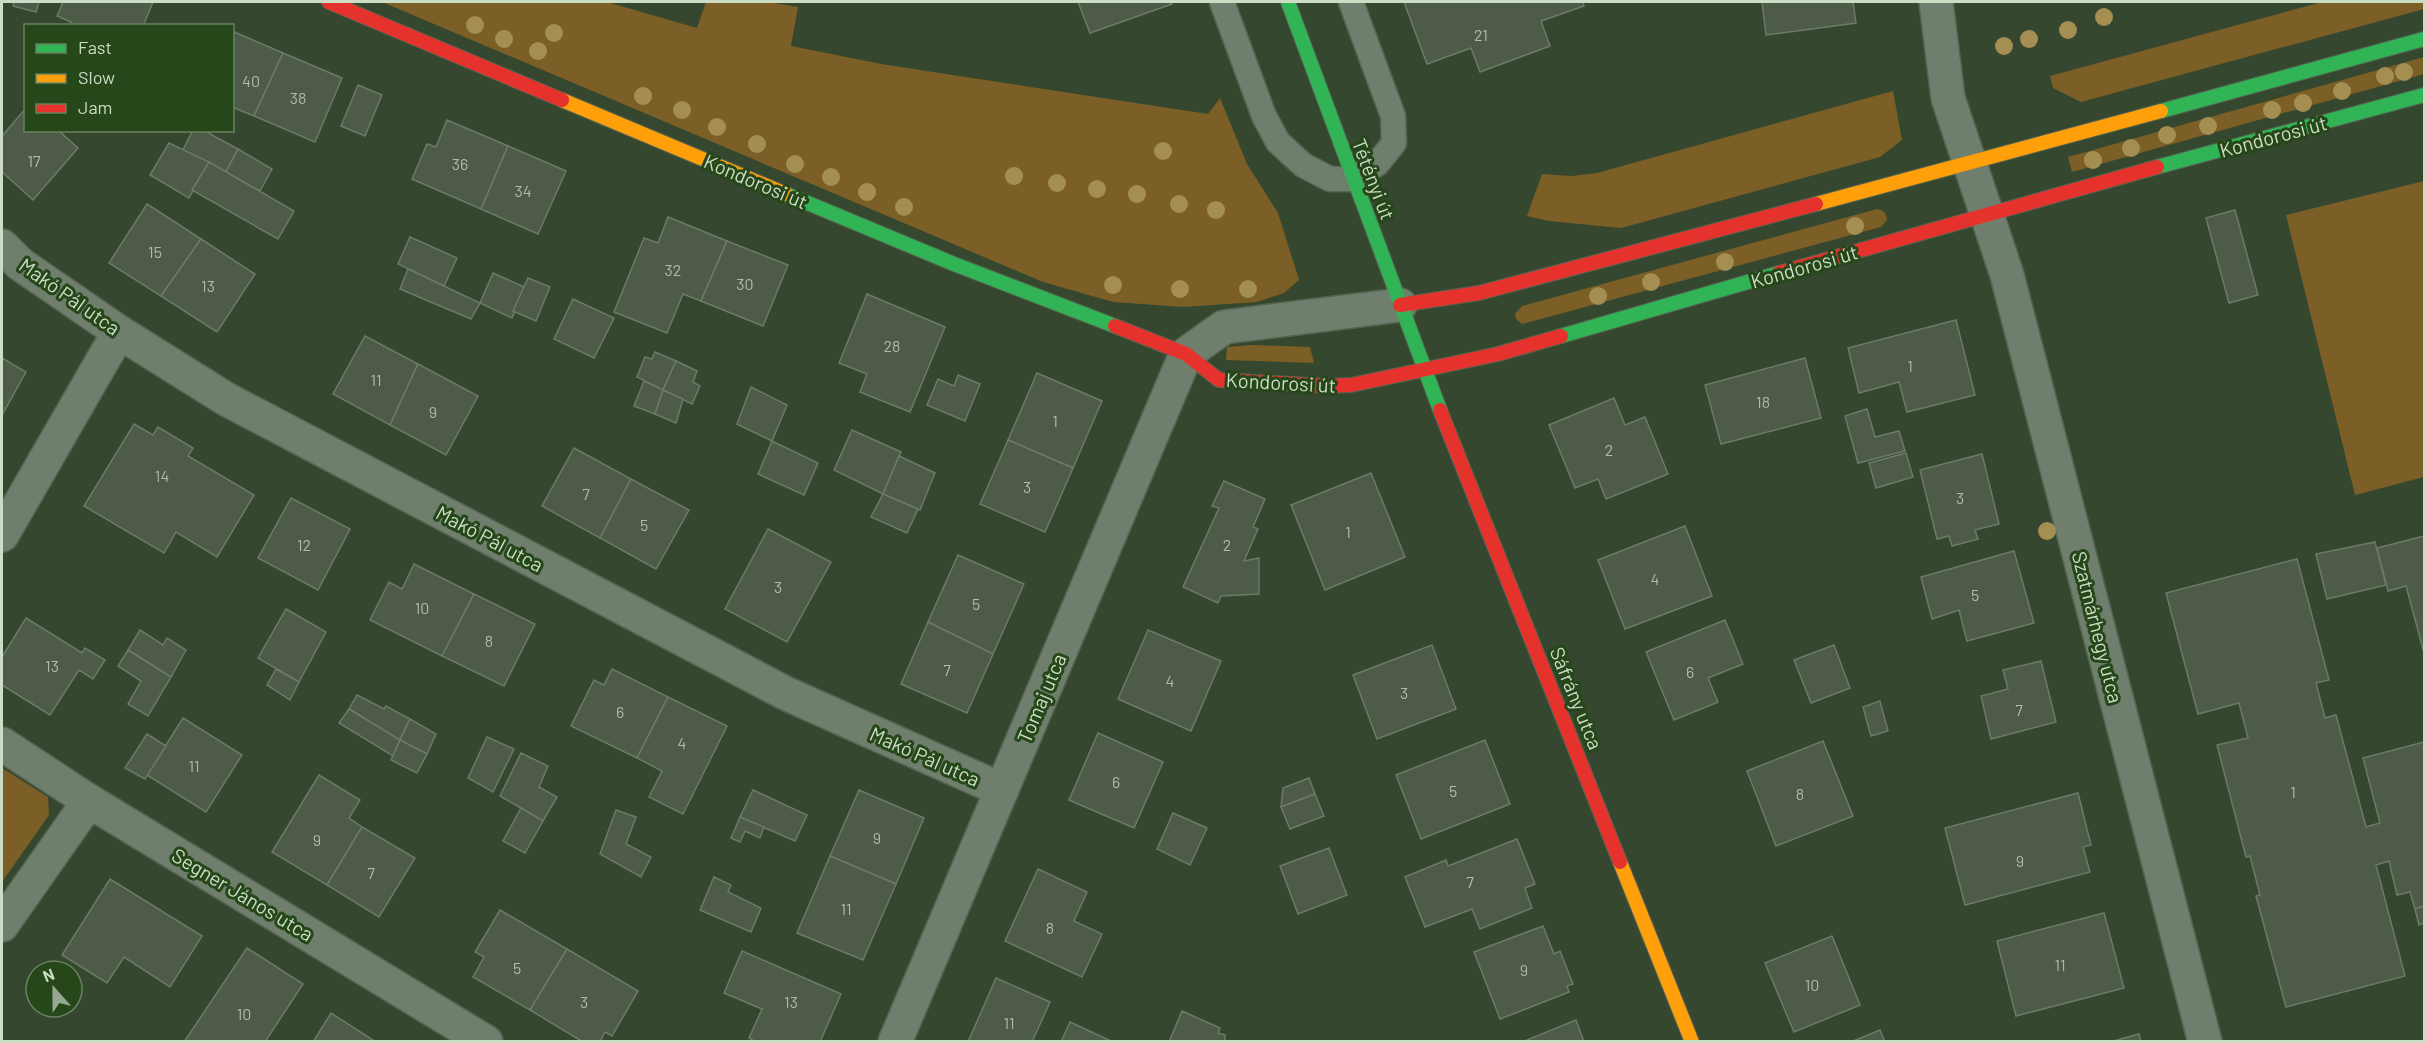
<svg xmlns="http://www.w3.org/2000/svg" width="2426" height="1043" font-family="Barlow,sans-serif">
<style>
.green{fill:#7b5f26}
.building{fill:#4d5b48;stroke:#6b7b67;stroke-width:1.5}
.lines{fill:none;stroke-linecap:round;stroke-linejoin:round}
.lane-casing{stroke:#556450;stroke-width:27}
.street-casing{stroke:#556450;stroke-width:36}
.fast-casing{stroke:#556450;stroke-width:16}
.slow-casing{stroke:#556450;stroke-width:16}
.jam-casing{stroke:#556450;stroke-width:16}
.lane{stroke:#707e6d;stroke-width:24}
.street{stroke:#707e6d;stroke-width:33}
.fast{stroke:#30b455;stroke-width:14}
.slow{stroke:#ff9f0a;stroke-width:14}
.jam{stroke:#e5322d;stroke-width:14}
.tree{fill:#a48e52}
.labels{text-anchor:middle;dominant-baseline:central;stroke-width:6;stroke-linejoin:round;paint-order:stroke}
.number-label{font-size:16px;fill:#acbda6}
.street-label{font-size:20px;fill:#cbdec5;stroke:#26471a}
</style>
<rect width="100%" height="100%" fill="#35472f"/>
<g class="green">
<path d="M382,2H607L697,28L706,2H769L798,7L791,46L881,64L1208,114L1220,98L1247,164L1278,213L1299,280L1284,293L1257,302L1183,307L1113,302L1043,282Z"/>
<path d="M2322,2H2424V9L2081,102L2053,88L2050,76Z"/>
<path d="M2424,57V74L2072,172L2068,157Z"/>
<path d="M1893,91L1902,140L1880,157L1621,228L1549,221L1527,216L1542,174L1572,176L1597,173Z"/>
<path d="M2424,181V477L2355,495L2286,215Z"/>
<path d="M1877,209C1883,210 1886,213 1887,220L1881,227L1526,323L1522,324L1516,319L1515,314L1522,306Z"/>
<path d="M1253,345L1310,347L1314,363L1226,360L1227,347Z"/>
<path d="M2,768L48,797L49,815L2,882Z"/>
</g>
<g class="building">
<path d="M14,2H39L36,12L13,6Z"/>
<path d="M63,2H153L143,26H70L71,22L57,16Z"/>
<path d="M1078,2H1171L1172,4L1090,33Z"/>
<path d="M1404,2H1583L1584,6L1541,21L1550,46L1480,72L1471,48L1427,64Z"/>
<path d="M1762,2H1853L1856,23L1766,35Z"/>
<path d="M232,31L283,53L254,116L232,107Z"/>
<path d="M283,53L342,78L315,142L254,116Z"/>
<path d="M358,85L382,95L365,136L341,126Z"/>
<path d="M26,108V130H58L78,148L33,200L2,172V136Z"/>
<path d="M447,120L508,146L481,209L412,179L427,144L436,147Z"/>
<path d="M193,130H203L238,149L226,172L183,150Z"/>
<path d="M169,143L209,162L189,198L150,175Z"/>
<path d="M508,146L566,171L538,234L481,209Z"/>
<path d="M238,149L272,169L260,191L226,172Z"/>
<path d="M209,162L294,211L278,239L192,190Z"/>
<path d="M147,204L201,239L161,296L109,263Z"/>
<path d="M2235,210L2258,295L2229,303L2206,218Z"/>
<path d="M668,217L727,241L701,301L683,294L667,333L614,312L644,238L658,243Z"/>
<path d="M410,237L457,258L444,286L398,264Z"/>
<path d="M201,239L255,274L217,332L161,296Z"/>
<path d="M727,241L788,265L763,326L701,301Z"/>
<path d="M408,269L480,303L471,319L400,289Z"/>
<path d="M493,273L524,287L512,318L480,303Z"/>
<path d="M528,278L550,287L536,321L513,311Z"/>
<path d="M867,294L945,327L910,412L860,392L867,374L839,363Z"/>
<path d="M573,299L614,318L594,358L554,339Z"/>
<path d="M1956,320L1975,395L1907,412L1899,382L1859,393L1848,348Z"/>
<path d="M365,336L418,364L390,425L333,394Z"/>
<path d="M655,352L676,361L663,390L637,377L645,357L652,359Z"/>
<path d="M2,358L26,372L2,415Z"/>
<path d="M1805,358L1821,418L1721,444L1705,385Z"/>
<path d="M676,361L697,371L693,382L700,386L692,404L663,390Z"/>
<path d="M418,364L478,396L446,455L390,425Z"/>
<path d="M1037,373L1102,401L1073,468L1008,440Z"/>
<path d="M958,375L980,384L965,421L927,405L938,379L954,386Z"/>
<path d="M644,381L663,390L655,414L634,406Z"/>
<path d="M751,387L787,405L772,441L737,424Z"/>
<path d="M663,390L683,399L676,423L655,414Z"/>
<path d="M1614,398L1625,425L1645,417L1668,474L1606,499L1598,479L1575,488L1549,425Z"/>
<path d="M1867,409L1875,437L1899,431L1905,451L1858,463L1845,416Z"/>
<path d="M134,424L153,435L158,427L193,448L188,456L254,495L217,557L176,532L164,553L84,506Z"/>
<path d="M852,430L901,452L883,494L834,470Z"/>
<path d="M1008,440L1073,468L1045,532L980,504Z"/>
<path d="M772,441L818,463L804,495L758,474Z"/>
<path d="M574,448L631,479L600,538L542,506Z"/>
<path d="M1906,453L1913,477L1876,488L1869,463Z"/>
<path d="M1982,454L1999,524L1975,530L1978,539L1952,546L1949,536L1937,539L1920,470Z"/>
<path d="M899,456L935,473L920,510L883,494Z"/>
<path d="M1371,473L1405,557L1325,590L1291,505Z"/>
<path d="M631,479L689,510L656,569L600,538Z"/>
<path d="M1224,481L1265,499L1253,527L1258,529L1244,561L1259,558V594L1221,596L1218,603L1183,587L1219,508L1212,506Z"/>
<path d="M883,494L918,509L907,533L871,517Z"/>
<path d="M291,498L350,529L318,590L258,558Z"/>
<path d="M1685,526L1712,596L1625,629L1598,560Z"/>
<path d="M768,529L831,562L787,642L725,609Z"/>
<path d="M2424,536V653L2406,586L2388,591L2377,548Z"/>
<path d="M2375,542L2386,585L2327,599L2316,554Z"/>
<path d="M2014,551L2034,623L1967,641L1959,610L1932,619L1921,577Z"/>
<path d="M958,555L1024,584L993,654L928,622Z"/>
<path d="M2297,559L2329,680L2316,683L2325,718L2336,715L2366,827L2380,823L2363,758L2424,742V906L2415,909L2410,892L2397,895L2389,861L2376,865L2405,976L2286,1007L2256,896L2260,895L2250,856L2246,857L2217,745L2248,738L2239,703L2198,714L2166,593Z"/>
<path d="M414,564L474,594L442,656L370,620L389,582L402,589Z"/>
<path d="M474,594L535,624L504,686L442,656Z"/>
<path d="M286,609L326,632L299,682L258,658Z"/>
<path d="M26,618L82,653L85,648L105,660L93,679L79,670L50,715L2,685V657Z"/>
<path d="M1725,620L1743,664L1708,678L1718,702L1674,720L1646,652Z"/>
<path d="M928,622L993,654L967,713L901,684Z"/>
<path d="M140,630L163,645L167,638L186,650L171,677L128,650Z"/>
<path d="M1148,630L1221,661L1191,731L1118,699Z"/>
<path d="M1432,645L1456,709L1377,739L1353,675Z"/>
<path d="M1834,645L1850,688L1811,703L1794,660Z"/>
<path d="M128,650L171,677L148,716L128,704L141,681L118,666Z"/>
<path d="M2041,661L2056,722L1991,739L1981,696L2008,689L2003,670Z"/>
<path d="M276,669L299,682L290,700L267,685Z"/>
<path d="M612,669L668,697L637,758L571,726L594,680L604,685Z"/>
<path d="M357,695L384,709L386,706L410,719L400,740L349,709Z"/>
<path d="M668,697L727,726L683,814L649,797L662,771L637,758Z"/>
<path d="M1880,701L1888,731L1871,736L1863,707Z"/>
<path d="M349,709L400,740L393,756L339,723Z"/>
<path d="M183,718L242,755L206,812L147,775Z"/>
<path d="M410,719L436,734L427,754L400,740Z"/>
<path d="M1098,733L1163,762L1134,828L1069,800Z"/>
<path d="M147,734L166,746L145,779L125,768Z"/>
<path d="M487,737L514,749L493,792L468,778Z"/>
<path d="M400,740L427,754L417,773L391,760Z"/>
<path d="M1485,740L1510,804L1421,839L1396,775Z"/>
<path d="M1823,741L1853,816L1776,846L1747,771Z"/>
<path d="M521,753L548,766L539,787L557,797L543,821L500,796Z"/>
<path d="M319,775L360,800L349,818L362,827L327,885L272,852Z"/>
<path d="M1309,778L1315,794L1281,807L1283,788Z"/>
<path d="M753,790L807,815L795,841L740,817Z"/>
<path d="M859,790L924,818L896,884L830,856Z"/>
<path d="M2078,793L2091,845L2083,847L2090,872L1965,905L1945,828Z"/>
<path d="M1315,794L1324,816L1290,829L1281,807Z"/>
<path d="M521,808L543,821L525,853L503,841Z"/>
<path d="M616,810L636,817L626,844L651,857L641,877L600,854Z"/>
<path d="M1173,813L1207,828L1190,865L1157,849Z"/>
<path d="M740,817L764,827L760,838L745,831L740,842L731,838Z"/>
<path d="M362,827L415,858L379,917L327,885Z"/>
<path d="M1517,839L1535,884L1525,888L1532,908L1480,929L1472,909L1425,927L1405,877L1446,860L1448,866Z"/>
<path d="M1329,848L1347,895L1298,914L1280,866Z"/>
<path d="M830,856L896,884L863,960L797,933Z"/>
<path d="M1038,869L1087,892L1074,921L1102,934L1082,977L1005,941Z"/>
<path d="M714,877L731,885L728,892L761,908L751,932L700,910Z"/>
<path d="M110,879L202,936L170,987L124,957L107,983L62,955Z"/>
<path d="M2424,906V923L2419,925L2415,909Z"/>
<path d="M500,910L567,949L530,1010L473,977L484,957L475,952Z"/>
<path d="M2104,913L2124,988L2016,1016L1997,941Z"/>
<path d="M1543,926L1554,954L1560,951L1573,984L1567,986L1569,992L1500,1019L1474,952Z"/>
<path d="M1832,936L1860,1005L1794,1032L1765,963Z"/>
<path d="M247,948L303,984L265,1042H184Z"/>
<path d="M567,949L638,991L612,1036L605,1032L600,1042H583L530,1010Z"/>
<path d="M742,951L841,994L820,1042H756L749,1038L762,1009L724,993Z"/>
<path d="M996,978L1050,1002L1032,1042H968Z"/>
<path d="M1182,1011L1220,1028L1218,1033L1225,1035V1042H1169Z"/>
<path d="M331,1013L376,1042H313Z"/>
<path d="M1576,1020L1584,1042H1522Z"/>
<path d="M1070,1022L1113,1042H1061Z"/>
<path d="M1880,1030L1885,1042H1851Z"/>
<path d="M2139,1034L2141,1042H2110Z"/>
</g>
<g class="lines">
<defs>
<path id="lane" d="M1222,2L1264,116L1278,142L1303,165L1330,179H1352L1377,164L1394,143L1393,116L1351,2"/>
<g id="street">
<path d="M1936,2L1948,98L2007,275L2205,1042"/>
<path d="M2,246L20,264L119,332L226,399L785,693L1002,790"/>
<path d="M2,535L119,332"/>
<path d="M2,744L89,801L486,1042"/>
<path d="M2,925L89,801"/>
<path d="M895,1042L1186,354L1224,327L1400,305"/>
</g>
<g id="fast">
<path d="M1288,2L1440,410"/>
<path d="M2161,111L2424,39"/>
<path d="M2157,167L2424,95"/>
<path d="M786,194L954,264L1115,326"/>
<path d="M1561,336L1779,273"/>
</g>
<g id="slow">
<path d="M562,100L786,194"/>
<path d="M1816,204L2161,111"/>
<path d="M1620,862L1692,1042"/>
</g>
<g id="jam">
<path d="M329,2L562,100"/>
<path d="M1779,273L2157,167"/>
<path d="M1400,305L1479,293L1816,204"/>
<path d="M1115,326L1186,354L1219,380L1326,386L1351,385L1498,354L1561,336"/>
<path d="M1440,410L1620,862"/>
</g>
</defs>
<use href="#lane" class="lane-casing"/>
<use href="#street" class="street-casing"/>
<use href="#fast" class="fast-casing"/>
<use href="#slow" class="slow-casing"/>
<use href="#jam" class="jam-casing"/>
<use href="#lane" class="lane"/>
<use href="#street" class="street"/>
<use href="#fast" class="fast"/>
<use href="#slow" class="slow"/>
<use href="#jam" class="jam"/>
</g>
<g class="tree">
<circle cx="2104" cy="17" r="9"/>
<circle cx="475" cy="25" r="9"/>
<circle cx="2068" cy="30" r="9"/>
<circle cx="554" cy="33" r="9"/>
<circle cx="504" cy="39" r="9"/>
<circle cx="2029" cy="39" r="9"/>
<circle cx="2004" cy="46" r="9"/>
<circle cx="538" cy="51" r="9"/>
<circle cx="2404" cy="72" r="9"/>
<circle cx="2385" cy="76" r="9"/>
<circle cx="2342" cy="91" r="9"/>
<circle cx="643" cy="96" r="9"/>
<circle cx="2303" cy="103" r="9"/>
<circle cx="682" cy="110" r="9"/>
<circle cx="2272" cy="110" r="9"/>
<circle cx="2208" cy="126" r="9"/>
<circle cx="717" cy="127" r="9"/>
<circle cx="2167" cy="135" r="9"/>
<circle cx="757" cy="144" r="9"/>
<circle cx="2131" cy="148" r="9"/>
<circle cx="1163" cy="151" r="9"/>
<circle cx="2093" cy="160" r="9"/>
<circle cx="795" cy="164" r="9"/>
<circle cx="1014" cy="176" r="9"/>
<circle cx="831" cy="177" r="9"/>
<circle cx="1057" cy="183" r="9"/>
<circle cx="1097" cy="189" r="9"/>
<circle cx="867" cy="192" r="9"/>
<circle cx="1137" cy="194" r="9"/>
<circle cx="1179" cy="204" r="9"/>
<circle cx="904" cy="207" r="9"/>
<circle cx="1216" cy="210" r="9"/>
<circle cx="1855" cy="226" r="9"/>
<circle cx="1725" cy="262" r="9"/>
<circle cx="1651" cy="282" r="9"/>
<circle cx="1113" cy="285" r="9"/>
<circle cx="1180" cy="289" r="9"/>
<circle cx="1248" cy="289" r="9"/>
<circle cx="1598" cy="296" r="9"/>
<circle cx="2047" cy="531" r="9"/>
</g>
<g class="labels">
<g class="number-label">
<text x="1481" y="34">21</text>
<text x="251" y="80">40</text>
<text x="298" y="97">38</text>
<text x="34" y="160">17</text>
<text x="460" y="163">36</text>
<text x="523" y="190">34</text>
<text x="155" y="251">15</text>
<text x="673" y="269">32</text>
<text x="745" y="283">30</text>
<text x="208" y="285">13</text>
<text x="892" y="345">28</text>
<text x="1910" y="365">1</text>
<text x="376" y="379">11</text>
<text x="1763" y="401">18</text>
<text x="433" y="411">9</text>
<text x="1055" y="420">1</text>
<text x="1609" y="449">2</text>
<text x="162" y="475">14</text>
<text x="1027" y="486">3</text>
<text x="586" y="493">7</text>
<text x="1960" y="497">3</text>
<text x="644" y="524">5</text>
<text x="1348" y="531">1</text>
<text x="304" y="544">12</text>
<text x="1227" y="544">2</text>
<text x="1655" y="578">4</text>
<text x="778" y="586">3</text>
<text x="1975" y="594">5</text>
<text x="976" y="603">5</text>
<text x="422" y="607">10</text>
<text x="489" y="640">8</text>
<text x="52" y="665">13</text>
<text x="947" y="669">7</text>
<text x="1690" y="671">6</text>
<text x="1170" y="680">4</text>
<text x="1404" y="692">3</text>
<text x="2019" y="709">7</text>
<text x="620" y="711">6</text>
<text x="682" y="742">4</text>
<text x="194" y="765">11</text>
<text x="1116" y="781">6</text>
<text x="1453" y="790">5</text>
<text x="2293" y="791">1</text>
<text x="1800" y="793">8</text>
<text x="877" y="837">9</text>
<text x="317" y="839">9</text>
<text x="2020" y="860">9</text>
<text x="371" y="872">7</text>
<text x="1470" y="881">7</text>
<text x="846" y="908">11</text>
<text x="1050" y="927">8</text>
<text x="2060" y="964">11</text>
<text x="517" y="967">5</text>
<text x="1524" y="969">9</text>
<text x="1812" y="984">10</text>
<text x="584" y="1001">3</text>
<text x="791" y="1001">13</text>
<text x="244" y="1013">10</text>
<text x="1009" y="1022">11</text>
</g>
<g class="street-label">
<text transform="translate(2273 136) rotate(-15)">Kondorosi út</text>
<text transform="translate(1374 179) rotate(69)">Tétényi út</text>
<text transform="translate(756 181) rotate(23)">Kondorosi út</text>
<text transform="translate(1804 266) rotate(-16)">Kondorosi út</text>
<text transform="translate(70 296) rotate(35)">Makó Pál utca</text>
<text transform="translate(1281 382) rotate(3)">Kondorosi út</text>
<text transform="translate(490 538) rotate(28)">Makó Pál utca</text>
<text transform="translate(2098 627) rotate(76)">Szatmárhegy utca</text>
<text transform="translate(1041 698) rotate(-67)">Tomaj utca</text>
<text transform="translate(1577 698) rotate(68)">Sáfrány utca</text>
<text transform="translate(925 756) rotate(24)">Makó Pál utca</text>
<text transform="translate(243 894) rotate(31)">Segner János utca</text>
</g>
</g>
<rect width="2426" height="1043" fill="none" stroke="#cbdec5" stroke-width="6"/>
<rect x="24" y="24" width="210" height="108" fill="#26471a" stroke="#68835e" stroke-width="1.5"/>
<rect x="36" y="44" width="30" height="9" fill="#30b455" stroke="#68835e" stroke-width="1.5"/>
<text x="78" y="54" font-size="18" fill="#cbdec5">Fast</text>
<rect x="36" y="74" width="30" height="9" fill="#ff9f0a" stroke="#68835e" stroke-width="1.5"/>
<text x="78" y="84" font-size="18" fill="#cbdec5">Slow</text>
<rect x="36" y="104" width="30" height="9" fill="#e5322d" stroke="#68835e" stroke-width="1.5"/>
<text x="78" y="114" font-size="18" fill="#cbdec5">Jam</text>
<g transform="translate(54 989) rotate(339)"><circle r="28" fill="#26471a" stroke="#68835e" stroke-width="1.5"/>
<path d="M0-4.5L10 22L0 15L-10 22Z" fill="#96a990"/>
<text y="-9" font-size="16" font-weight="bold" text-anchor="middle" fill="#cbdec5">N</text>
</g>
</svg>
